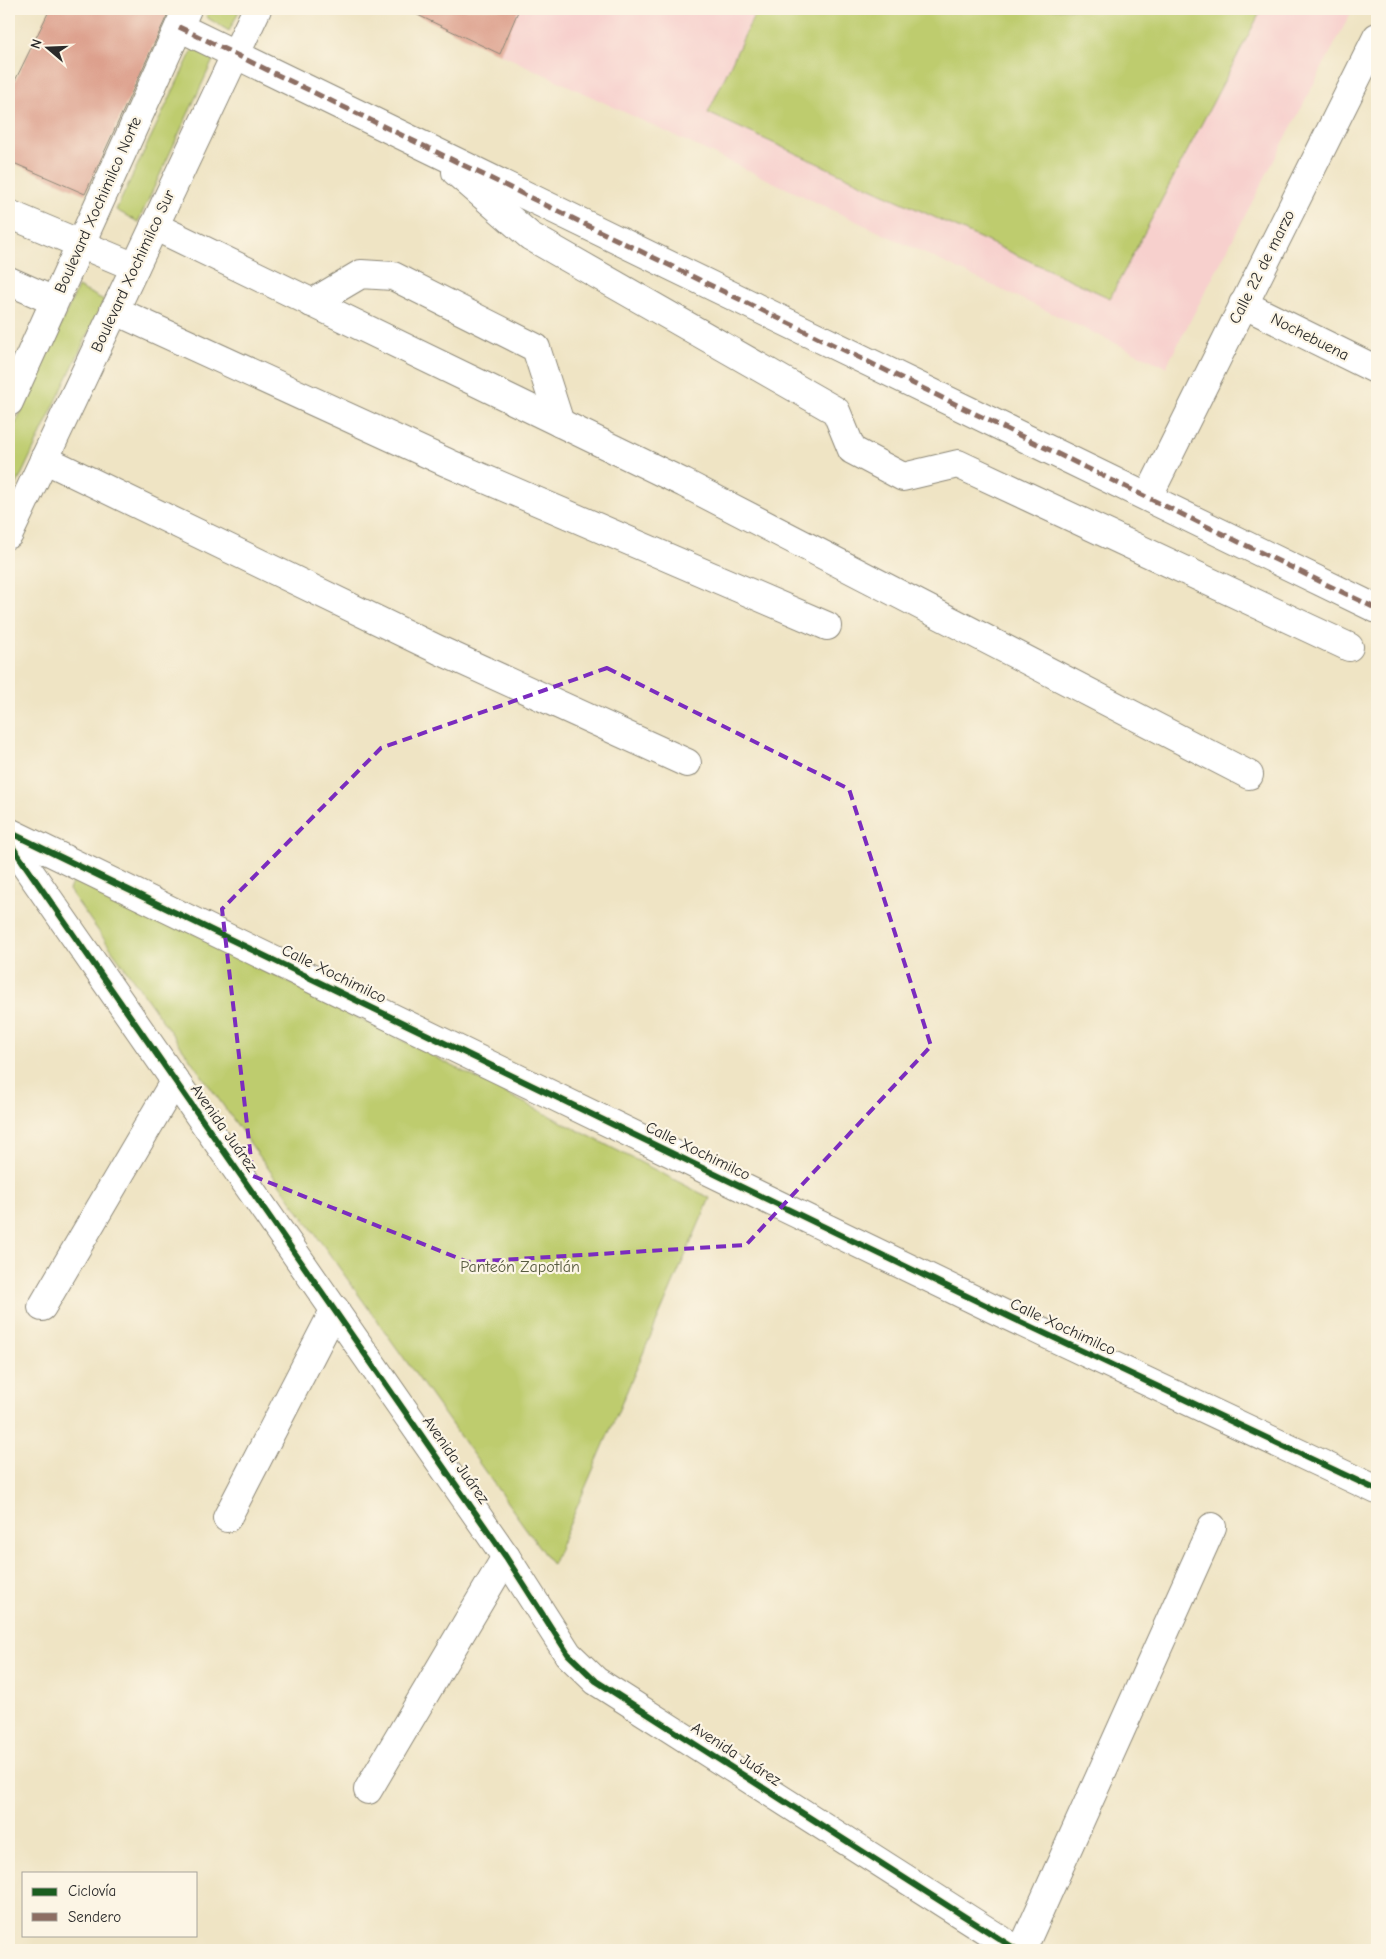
<svg xmlns="http://www.w3.org/2000/svg" width="1386" height="1959" font-family="'Comic Neue',sans-serif">
<style>
.built{fill:#f7d0cd}
.green{fill:#becc6e;stroke:#747c4c}
.building{fill:#dda08d}
.lines{fill:none;stroke-linecap:round;stroke-linejoin:round}
.minor-casing{stroke:#8d8878;stroke-width:30}
.minor{stroke:#fff;stroke-width:28}
.quiet{stroke:#8d6e63;stroke-width:5;stroke-dasharray:10 5;stroke-linecap:butt}
.cycleway-casing{stroke:#fcf5e5;stroke-width:9}
.cycleway{stroke:#1b5e20;stroke-width:6}
.marked{fill:none;stroke:#7b2cbf;stroke-width:4;stroke-dasharray:10 6;stroke-linejoin:round}
.labels{text-anchor:middle;dominant-baseline:central;stroke-width:4.5;stroke-linejoin:round;paint-order:stroke}
.street-label{font-size:16px;fill:#2b2b2b;stroke:#fcf5e5}
.park-label{font-size:16px;fill:#575b3f;stroke:#fcf5e5}
</style>
<rect width="100%" height="100%" fill="#fcf5e5"/>
<filter id="ink" filterUnits="userSpaceOnUse"><feTurbulence type="fractalNoise" baseFrequency=".02" numOctaves="2"/><feDisplacementMap in="SourceGraphic" scale="10" xChannelSelector="R" yChannelSelector="G"/><feConvolveMatrix kernelMatrix="1 2 1 2 8 2 1 2 1" color-interpolation-filters="sRGB"/></filter>
<filter id="wash" filterUnits="userSpaceOnUse"><feTurbulence type="fractalNoise" baseFrequency=".0096" numOctaves="4" result="noise"/><feDisplacementMap in="SourceGraphic" scale="20" xChannelSelector="R" yChannelSelector="G"/><feGaussianBlur stdDeviation="1.12" result="paint"/><feColorMatrix in="noise" values="0 0 0 0 0 0 0 0 0 0 0 0 0 0 0 0 0 1.4 0 .05"/><feComposite in="paint" operator="in"/></filter>
<g filter="url(#wash)">
<rect width="100%" height="100%" fill="#efe4c4"/>
<path class="built" d="M405,9H1353L1166,367Z"/>
<g class="green">
<path d="M210,9H240L229,31L206,17Z"/>
<path d="M757,9H1262L1110,298L708,113Z"/>
<path d="M193,49L214,58L138,222L116,210Z"/>
<path d="M78,287L104,300L9,501V438Z"/>
<path d="M76,873L710,1198L552,1565L69,890Z"/>
</g>
<g id="blocks">
<g class="building">
<path d="M50,9H170L85,194L9,161V93Z"/>
<path d="M405,9H519L500,54Z"/>
</g>
</g>
</g>
<g filter="url(#ink)">
<use href="#blocks" fill-opacity="0" stroke="#8d8878" stroke-width="1"/>
<g class="lines">
<defs>
<g id="minor">
<path d="M179,27L1377,609"/>
<path d="M456,172L530,236L836,411L852,450L903,477L958,464L1349,647"/>
<path d="M9,214L135,267"/>
<path d="M154,226L684,483L1249,775"/>
<path d="M9,281L54,301"/>
<path d="M312,303L361,274L393,276L536,348L560,423"/>
<path d="M1243,304L1377,370"/>
<path d="M114,310L448,463L827,626"/>
<path d="M9,402L187,9"/>
<path d="M44,459L439,650L687,763"/>
<path d="M1148,497L1377,37"/>
<path d="M9,534L257,9"/>
<path d="M9,832L1010,1317L1377,1490"/>
<path d="M9,842L506,1557L568,1654L596,1681L1017,1950"/>
<path d="M42,1307L174,1082"/>
<path d="M227,1518L335,1309"/>
<path d="M368,1790L506,1557"/>
<path d="M1022,1950L1212,1527"/>
</g>
</defs>
<use href="#minor" class="minor-casing"/>
<use href="#minor" class="minor"/>
<path class="quiet" d="M179,27L1377,609"/>
<defs>
<g id="cycleway">
<path d="M9,832L1010,1317L1377,1490"/>
<path d="M9,842L506,1557L568,1654L596,1681L1017,1950"/>
</g>
</defs>
<use href="#cycleway" class="cycleway-casing"/>
<use href="#cycleway" class="cycleway"/>
</g>
</g>
<path class="marked" d="M607,668L849,789L931,1046L746,1245L468,1262L253,1176L222,909L381,748Z"/>
<g class="labels">
<g class="street-label">
<text transform="translate(98 205) rotate(-66)">Boulevard Xochimilco Norte</text>
<text transform="translate(1262 267) rotate(-63)">Calle 22 de marzo</text>
<text transform="translate(133 271) rotate(-65)">Boulevard Xochimilco Sur</text>
<text transform="translate(1310 337) rotate(27)">Nochebuena</text>
<text transform="translate(334 974) rotate(26)">Calle Xochimilco</text>
<text transform="translate(224 1128) rotate(55)">Avenida Juárez</text>
<text transform="translate(698 1151) rotate(26)">Calle Xochimilco</text>
<text transform="translate(1063 1327) rotate(25)">Calle Xochimilco</text>
<text transform="translate(456 1460) rotate(55)">Avenida Juárez</text>
<text transform="translate(736 1754) rotate(33)">Avenida Juárez</text>
</g>
<g class="park-label">
<text x="520" y="1267">Panteón Zapotlán</text>
</g>
</g>
<rect width="1386" height="1959" fill="none" stroke="#fcf5e5" stroke-width="30"/>
<rect x="22" y="1872" width="175" height="65" fill="#fcf5e5" stroke="#a8a49b"/>
<rect x="32" y="1888" width="25" height="8" fill="#1b5e20" stroke="#a8a49b"/>
<text x="68" y="1896" font-size="15" fill="#2b2b2b">Ciclovía</text>
<rect x="32" y="1913" width="25" height="8" fill="#8d6e63" stroke="#a8a49b"/>
<text x="68" y="1922" font-size="15" fill="#2b2b2b">Sendero</text>
<g transform="translate(48 48) rotate(289)" stroke="#fcf5e5" stroke-width="4" paint-order="stroke">
<path d="M0-4L9 19L0 12L-9 19Z" fill="#2b2b2b"/>
<text y="-8" font-size="14" font-weight="bold" text-anchor="middle" fill="#2b2b2b">N</text>
</g>
</svg>
